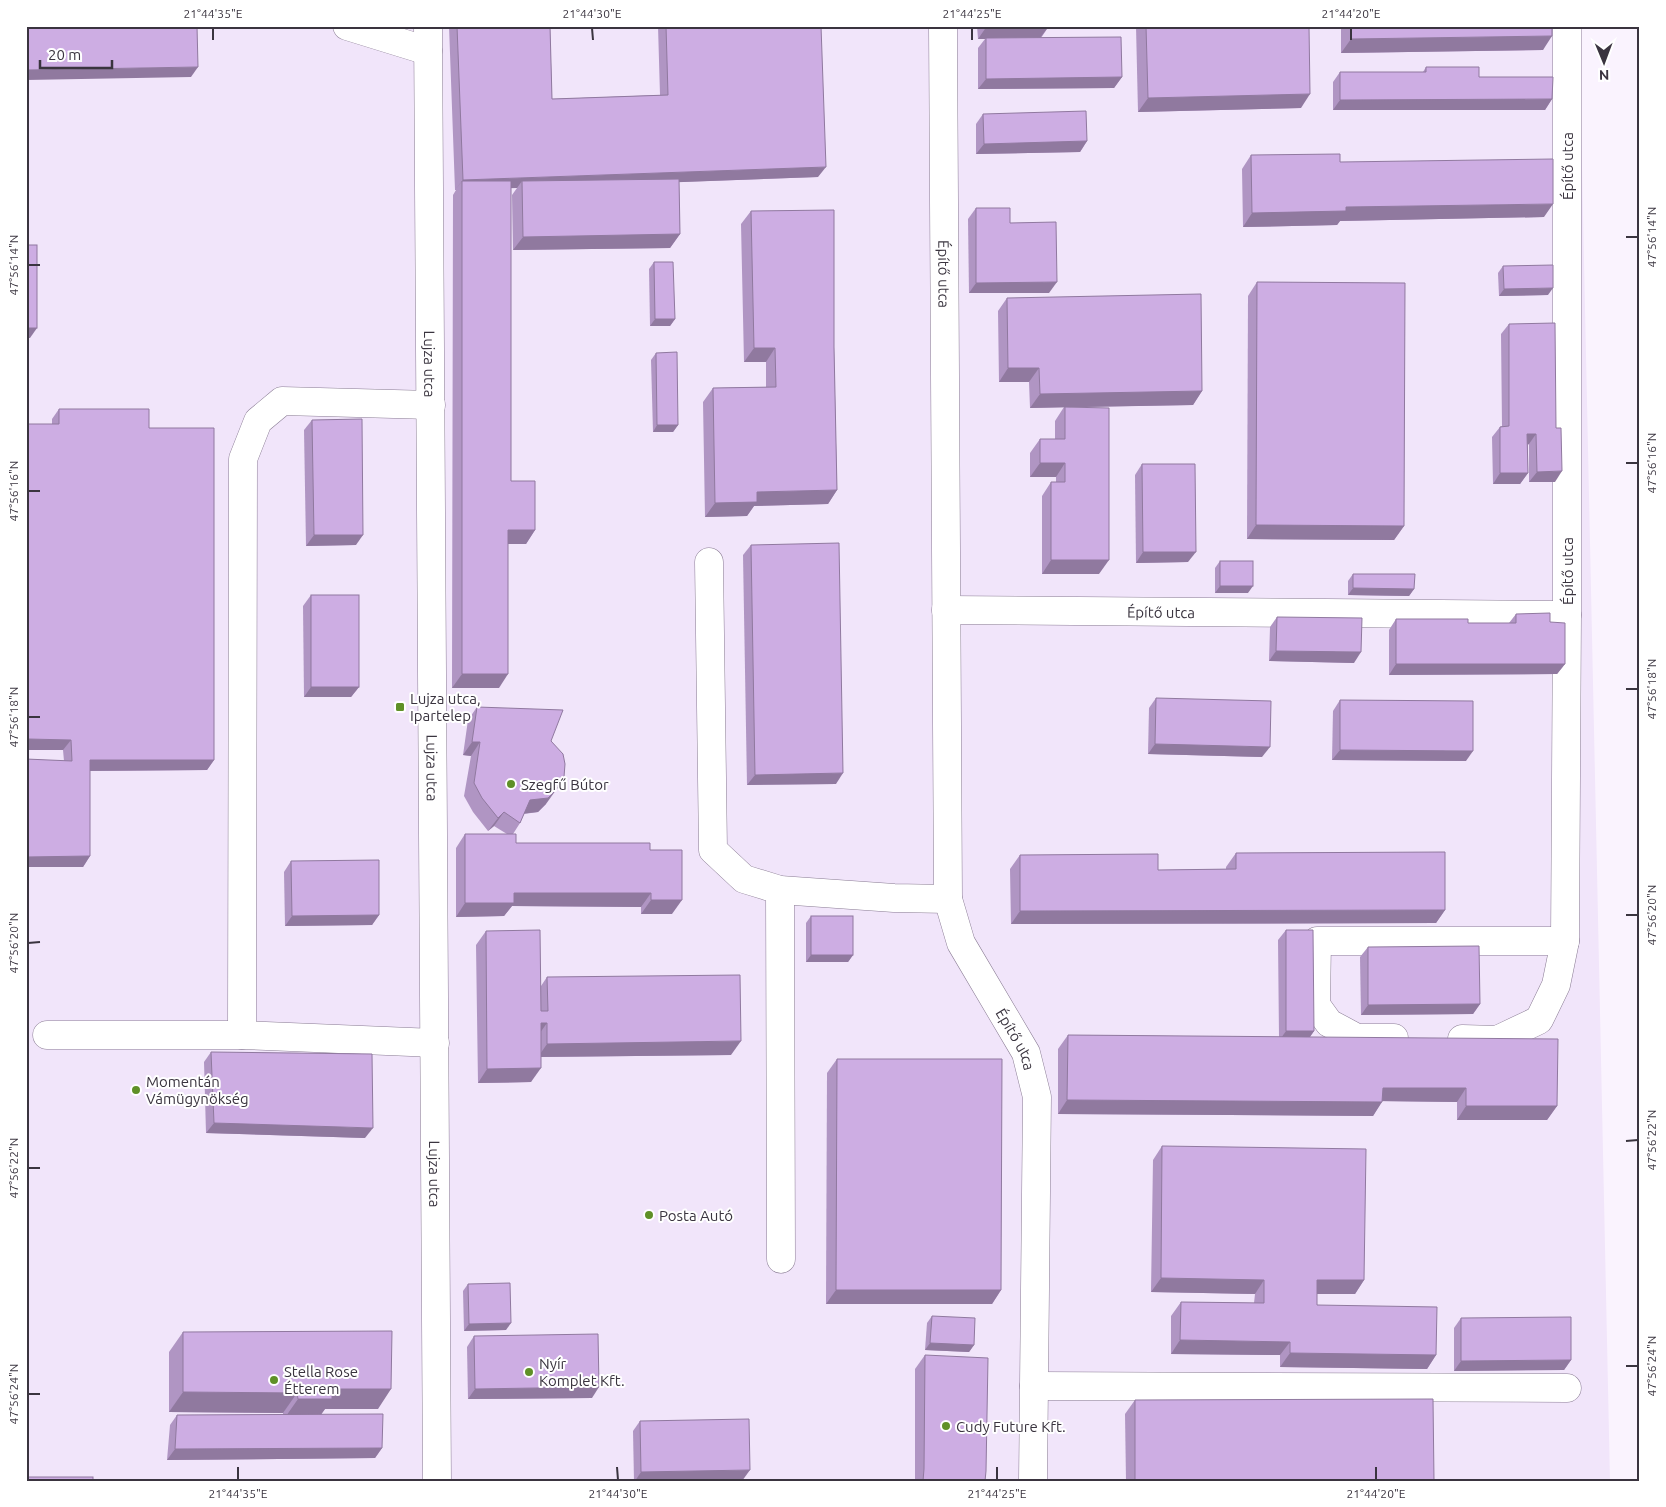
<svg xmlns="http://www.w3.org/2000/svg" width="1666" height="1507" font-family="Ubuntu,sans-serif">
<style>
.built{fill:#f1e5fa}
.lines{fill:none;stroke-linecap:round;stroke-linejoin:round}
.minor-casing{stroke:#8a7c94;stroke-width:29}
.minor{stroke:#fff;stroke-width:28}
.wall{fill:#b095c3}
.shaded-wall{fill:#90799f}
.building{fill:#cdade3;stroke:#90799f}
.ticks{fill:none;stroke:#3a343f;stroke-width:2}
.poi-dot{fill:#5f9027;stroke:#fff;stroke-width:2}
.labels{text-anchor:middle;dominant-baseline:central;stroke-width:4;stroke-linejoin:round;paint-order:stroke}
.street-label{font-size:15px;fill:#3a343f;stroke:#fff}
.poi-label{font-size:15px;fill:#3a343f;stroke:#fff;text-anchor:start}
.neatline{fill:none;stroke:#3a343f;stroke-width:2}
.ticks-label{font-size:12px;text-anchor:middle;fill:#3a343f}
</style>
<rect width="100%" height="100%" fill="#faf3fe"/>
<path class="built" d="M26,26H1579L1610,1481H26Z"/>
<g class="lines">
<defs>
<g id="minor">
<path d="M347,26L428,51"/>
<path id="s1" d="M428,26L437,1481"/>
<path id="s2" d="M943,26L948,899L961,943L1026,1053L1037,1097L1033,1481"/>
<path d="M709,562L713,850L744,879L780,890L894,898L948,899"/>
<path id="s3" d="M946,610L1567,615V26"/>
<path d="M780,890L781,1259"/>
<path d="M47,1035H242L435,1043"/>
<path d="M242,1035L243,459L258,421L282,401L431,405"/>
<path d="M1394,1038H1357L1329,1023L1316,1005L1317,941H1565"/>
<path d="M1462,1039L1497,1040L1539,1020L1556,985L1565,941L1567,615"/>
<path d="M1034,1386L1567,1388"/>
</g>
</defs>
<use href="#minor" class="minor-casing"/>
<use href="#minor" class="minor"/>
</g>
<g class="wall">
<path d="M449,26H550L552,99L660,95L658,26H821L818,177L679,182L680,234L670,248L513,250L512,195L517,188H511V481L535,530L526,544H508L499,688H452L453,195L456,190H455Z"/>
<path d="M977,26H1049L1041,38L1122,77L1114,88L978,89V48L985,39H978Z"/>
<path d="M1136,26H1309L1301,108L1138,112Z"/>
<path d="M1341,26H1552L1543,50L1341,53Z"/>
<path d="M1426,67L1479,77L1552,99L1545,110H1333V82L1340,72H1423Z"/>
<path d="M983,114L1087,141L1080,152L976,154V124Z"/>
<path d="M1251,155L1340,162L1544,217L1340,221L1337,225L1243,227L1242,169Z"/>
<path d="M976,208L1010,223L1049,293H969L968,219Z"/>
<path d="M751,211L834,347L837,490L828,504L754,506L747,516L705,517L703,402L713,388L766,387V362H744L741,224Z"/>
<path d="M654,262L675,319L670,326H650L649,269Z"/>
<path d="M1503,266L1548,295L1499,296L1498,273Z"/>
<path d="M1257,282L1404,526L1394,540L1247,539L1248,296Z"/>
<path d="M1007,298L1202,391L1193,405L1071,407L1099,574H1042V496L1051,482H1056V477H1030V453L1040,439H1055V421L1064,407L1030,408L1029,382H999L998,311Z"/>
<path d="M1509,324L1555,482H1529V444L1528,445V473L1520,484H1493L1492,437L1500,427L1502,426L1501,334Z"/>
<path d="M656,353L678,425L673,432H653L651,360Z"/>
<path d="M59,409L149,428L214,760L207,770L90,771V856L83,867H26V759L64,761L63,750H26V426L27,424H52V419Z"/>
<path d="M312,420L356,545L306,546L304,430Z"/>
<path d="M1142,464L1188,562L1136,563L1135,475Z"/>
<path d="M751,545L836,784L747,785L743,555Z"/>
<path d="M1220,561L1248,593H1215V568Z"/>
<path d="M1353,574L1414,589L1409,596L1348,595V581Z"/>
<path d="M311,595L359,687L351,697H304L303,606Z"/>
<path d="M1516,614L1550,622L1565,664L1557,674L1389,675V630L1396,619L1468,623H1509Z"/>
<path d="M1277,617L1354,663L1269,661L1270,627Z"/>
<path d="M1156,698L1262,757L1148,754L1149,708Z"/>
<path d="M1340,700L1466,761L1332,760L1333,711Z"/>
<path d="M477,707L551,741L546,804L538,812L524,814L520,823L513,834L516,843L650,850L672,914H641V907L512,906L504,916L456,917V848L465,834H507L494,826L488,831L473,812L464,796L471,756L463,755L468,720Z"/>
<path d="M1236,853L1445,910L1436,923L1011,924L1010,869L1020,855L1158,870L1226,869V867Z"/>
<path d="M291,861L379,915L372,925L285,926L284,872Z"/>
<path d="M811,916L853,955L848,962H806V923Z"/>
<path d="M1286,930L1314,1031L1310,1037L1557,1106L1547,1120H1457V1102L1382,1101L1373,1116L1058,1114V1049L1068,1035L1279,1037L1278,940Z"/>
<path d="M486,931L541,986L547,977L731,1055L541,1057L531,1082L478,1083L476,945Z"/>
<path d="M1368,947L1480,1004L1473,1014L1361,1015L1360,957Z"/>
<path d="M211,1052L365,1138L206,1133L204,1062Z"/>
<path d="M837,1059L1001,1290L992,1304H826L827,1073Z"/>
<path d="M1162,1146L1364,1280L1355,1294H1317V1305L1436,1355L1427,1369L1280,1367V1355L1171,1354V1316L1181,1302L1254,1303L1255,1294L1151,1292L1153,1160Z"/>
<path d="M468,1284L506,1330L464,1331L463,1291Z"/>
<path d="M932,1316L974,1345L969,1352L925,1350L927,1323Z"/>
<path d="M1461,1318L1571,1360L1564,1370L1454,1371V1328Z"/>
<path d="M183,1332L378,1409H325L321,1414L382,1448L375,1458L167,1460L170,1425L177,1415H283V1413L169,1412V1352Z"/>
<path d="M474,1336L592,1398L468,1399L467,1347Z"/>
<path d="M925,1355L985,1481H915V1369Z"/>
<path d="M1135,1400L1434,1481H1126L1125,1414Z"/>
<path d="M640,1421L742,1481H634L633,1431Z"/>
</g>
<g class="shaded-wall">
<path d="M987,26H1049L1040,38H986L985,39H978Z"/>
<path d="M1552,36L1543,50L1341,53L1351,39Z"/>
<path d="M198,67L191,77L26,80V70Z"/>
<path d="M1122,77L1114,88L978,89L986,79Z"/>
<path d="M1310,94L1301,108L1138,112L1148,98Z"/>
<path d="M1552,99L1545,110H1333L1340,100Z"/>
<path d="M1087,141L1080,152L976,154L984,144Z"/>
<path d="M826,167L818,177L522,188V181L517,188L462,190V181L455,190L463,180Z"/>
<path d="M1553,204L1544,217L1340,221L1337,225L1243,227L1252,213L1346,207Z"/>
<path d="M680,234L670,248L513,250L523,237Z"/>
<path d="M1057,282L1049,293H969L976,283Z"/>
<path d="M1553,288L1548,295L1499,296L1504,289Z"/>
<path d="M655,319H675L670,326H650Z"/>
<path d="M26,328H37L30,338H26Z"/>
<path d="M754,348H775L766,362H744Z"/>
<path d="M1008,368H1039L1029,382H999Z"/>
<path d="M1202,391L1193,405L1030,408L1040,394Z"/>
<path d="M657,425H678L673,432H653Z"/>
<path d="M1527,434H1536L1529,444L1520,445Z"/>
<path d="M1040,463H1065L1056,477H1030Z"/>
<path d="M1562,471L1555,482H1529L1537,472Z"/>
<path d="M1500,473H1528L1520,484H1493Z"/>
<path d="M837,490L828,504L754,506L747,516L705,517L715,503L757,492Z"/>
<path d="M1256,525L1404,526L1394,540L1247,539Z"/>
<path d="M508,530H535L526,544H499Z"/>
<path d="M314,535H363L356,545L306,546Z"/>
<path d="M1143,552H1196L1188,562L1136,563Z"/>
<path d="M1051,560H1109L1099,574H1042Z"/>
<path d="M1220,586H1253L1248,593H1215Z"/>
<path d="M1353,588L1414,589L1409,596L1348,595Z"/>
<path d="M1276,651L1361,652L1354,663L1269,661Z"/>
<path d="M1396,664H1565L1557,674L1389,675Z"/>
<path d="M462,674H508L499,688H452Z"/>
<path d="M311,687H359L351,697H304Z"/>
<path d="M28,739L71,740L63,750H26V742Z"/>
<path d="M472,742H480L471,756L463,755Z"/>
<path d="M1155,744L1270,747L1262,757L1148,754Z"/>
<path d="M1340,750L1473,751L1466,761L1332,760Z"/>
<path d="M90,760H214L207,770L83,771Z"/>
<path d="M843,773L836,784L747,785L755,775Z"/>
<path d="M556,790L546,804L538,812L520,814L530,800Z"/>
<path d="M504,812L494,826L488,831L498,818Z"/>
<path d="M90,856L83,867H26V857Z"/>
<path d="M514,893H651L641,907L512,906L504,916L456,917L465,903Z"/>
<path d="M651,900H682L672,914H641Z"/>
<path d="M1445,910L1436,923L1011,924L1020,911Z"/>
<path d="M379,915L372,925L285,926L292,916Z"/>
<path d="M811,955H853L848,962H806Z"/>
<path d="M1480,1004L1473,1014L1361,1015L1368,1005Z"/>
<path d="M541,1023H547L537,1037Z"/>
<path d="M1286,1031H1314L1307,1041H1279Z"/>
<path d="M741,1041L731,1055L538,1057L547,1044Z"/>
<path d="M541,1068L531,1082L478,1083L487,1069Z"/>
<path d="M1383,1088H1466L1457,1102L1373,1101Z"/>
<path d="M1067,1100L1382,1102L1373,1116L1058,1114Z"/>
<path d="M1466,1106H1557L1547,1120H1457Z"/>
<path d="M214,1123L373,1128L365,1138L206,1133Z"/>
<path d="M1161,1278L1264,1280L1255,1294L1151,1292Z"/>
<path d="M1317,1280H1364L1355,1294H1307Z"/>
<path d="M836,1290H1001L992,1304H826Z"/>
<path d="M511,1323L506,1330L464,1331L469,1324Z"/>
<path d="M1180,1340L1290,1342L1280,1355L1171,1354Z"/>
<path d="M930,1343L974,1345L969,1352L925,1350Z"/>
<path d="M1290,1353L1436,1355L1427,1369L1280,1367Z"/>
<path d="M1571,1360L1564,1370L1454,1371L1461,1361Z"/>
<path d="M599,1387L592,1398L468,1399L475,1389Z"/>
<path d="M332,1389H391L378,1409H325L318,1419H284L298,1399Z"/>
<path d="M183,1392L297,1393L283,1413L169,1412Z"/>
<path d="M382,1448L375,1458L167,1460L175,1449Z"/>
<path d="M750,1470L742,1481H635L641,1472Z"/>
</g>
<g class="building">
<path d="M26,26H197L198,67L26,70Z"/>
<path d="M457,26H550L552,99L668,95L666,26H821L826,167L463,180Z"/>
<path d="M1146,26H1309L1310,94L1148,98Z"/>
<path d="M1351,26H1552V36L1351,39Z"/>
<path d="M1121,37L1122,77L986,79V38Z"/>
<path d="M1426,67H1479V77H1553L1552,99L1340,100V72H1426Z"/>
<path d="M1086,111L1087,141L984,144L983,114Z"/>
<path d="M1340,154V162L1553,159V204L1346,207V211L1252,213L1251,155Z"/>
<path d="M679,179L680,234L523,237L522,181Z"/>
<path d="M462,181H511V481H535V530H508V674H462Z"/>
<path d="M976,208H1010V223L1056,222L1057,282L976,283Z"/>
<path d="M834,210V347L837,490L757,492V502L715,503L713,388L776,387L775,348H754L751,211Z"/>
<rect x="26" y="245" width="11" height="83"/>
<path d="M654,262H673L675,319H655Z"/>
<path d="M1553,265V288L1504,289L1503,266Z"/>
<path d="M1257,282L1405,283L1404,526L1256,525Z"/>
<path d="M1201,294L1202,391L1040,394L1039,368H1008L1007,298Z"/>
<path d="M1555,323L1556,428H1561L1562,471L1537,472L1536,434H1527L1528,473H1500V427L1509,426V324Z"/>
<path d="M677,352L678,425H657L656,353Z"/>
<path d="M1065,407L1109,408V560H1051V482H1065V463H1040V439H1065Z"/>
<path d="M59,409H149V428H214V760H90V856L26,857V759L72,761L71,740L28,739L27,424H59Z"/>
<path d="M362,419L363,535H314L312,420Z"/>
<path d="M1142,464H1195L1196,552H1143Z"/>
<path d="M839,543L843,773L755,775L751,545Z"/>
<rect x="1220" y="561" width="33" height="25"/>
<path d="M1353,574H1415L1414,589L1353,588Z"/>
<rect x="311" y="595" width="48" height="92"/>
<path d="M1550,613V622L1565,623V664H1396V619H1468V623H1516V614Z"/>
<path d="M1277,617L1362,618L1361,652L1276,651Z"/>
<path d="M1156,698L1271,701L1270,747L1155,744Z"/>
<path d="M1340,700L1473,701V751L1340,750Z"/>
<path d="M477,707L563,710L551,741L563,754L565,764L564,777L556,790L548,798L530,800L520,823L504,812L498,818L482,798L474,783L480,742H472Z"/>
<path d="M465,834H516V843H650V850H682V900H651V893H514V903H465Z"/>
<path d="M1445,852V910L1020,911V855L1158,854V870L1236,869V853Z"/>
<path d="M379,860V915L292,916L291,861Z"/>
<rect x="811" y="916" width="42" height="39"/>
<path d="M540,930L541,1011H548L547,977L740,975L741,1041L547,1044V1023H541V1068L487,1069L486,931Z"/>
<path d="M1286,930H1313L1314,1031H1286Z"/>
<path d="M1479,946L1480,1004L1368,1005V947Z"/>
<path d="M1068,1035L1558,1039L1557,1106H1466V1088H1383L1382,1102L1067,1100Z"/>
<path d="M211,1052L372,1054L373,1128L214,1123Z"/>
<path d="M837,1059H1002L1001,1290H836Z"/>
<path d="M1162,1146L1366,1149L1364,1280H1317V1305L1437,1307L1436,1355L1290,1353V1342L1180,1340L1181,1302L1264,1303V1280L1161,1278Z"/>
<path d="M510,1283L511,1323L469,1324L468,1284Z"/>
<path d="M932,1316L975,1318L974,1345L930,1343Z"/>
<path d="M1571,1317V1360L1461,1361V1318Z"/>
<path d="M392,1331L391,1389H332V1399H298L297,1393L183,1392V1332Z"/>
<path d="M598,1334L599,1387L475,1389L474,1336Z"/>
<path d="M925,1355L988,1358L986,1471L985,1481H923L924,1469Z"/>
<path d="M1433,1399L1434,1481H1135V1400Z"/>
<path d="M383,1414L382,1448L175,1449L177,1415Z"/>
<path d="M749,1419L750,1470L641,1472L640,1421Z"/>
<rect x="26" y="1477" width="67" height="4"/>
</g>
<path class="ticks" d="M213,28V40M592,28L593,40M972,28V40M1351,28V40M1626,237H1638M28,265H40M1626,463H1638M28,491H40M1626,689H1638M28,717H40M1626,915H1638M28,943L40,942M1626,1141L1638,1140M28,1168H40M1626,1366H1638M28,1394H40M238,1467V1480M617,1467L618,1480M997,1467V1480M1376,1467V1480"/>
<g class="poi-dot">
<rect x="395" y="702" width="10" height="10" rx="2.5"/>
<circle cx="511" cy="784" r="5"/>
<circle cx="136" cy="1090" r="5"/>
<circle cx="649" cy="1215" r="5"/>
<circle cx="529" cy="1372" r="5"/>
<circle cx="274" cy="1380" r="5"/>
<circle cx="946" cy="1426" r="5"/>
</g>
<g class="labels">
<g class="street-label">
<text transform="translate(1567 166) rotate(-90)">Építő utca</text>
<text stroke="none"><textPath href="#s2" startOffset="248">Építő utca</textPath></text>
<text stroke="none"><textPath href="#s1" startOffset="338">Lujza utca</textPath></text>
<text transform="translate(1567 571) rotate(-90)">Építő utca</text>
<text stroke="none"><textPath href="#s3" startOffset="215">Építő utca</textPath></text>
<text stroke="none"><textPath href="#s1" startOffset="742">Lujza utca</textPath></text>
<text stroke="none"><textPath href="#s2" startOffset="1030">Építő utca</textPath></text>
<text stroke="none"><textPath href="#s1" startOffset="1148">Lujza utca</textPath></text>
</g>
<g class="poi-label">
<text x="410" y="698">Lujza utca,<tspan x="410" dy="17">Ipartelep</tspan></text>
<text x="521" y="784">Szegfű Bútor</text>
<text x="146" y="1081">Momentán<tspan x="146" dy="17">Vámügynökség</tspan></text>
<text x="659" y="1215">Posta Autó</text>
<text x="539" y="1363">Nyír<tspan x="539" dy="17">Komplet Kft.</tspan></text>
<text x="284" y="1371">Stella Rose<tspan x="284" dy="17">Étterem</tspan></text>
<text x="956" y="1426">Cudy Future Kft.</text>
</g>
</g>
<rect width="1666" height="1507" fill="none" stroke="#ffffff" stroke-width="55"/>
<g transform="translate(1604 62) rotate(179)" stroke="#ffffff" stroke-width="4" paint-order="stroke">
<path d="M0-4L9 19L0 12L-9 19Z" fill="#3a343f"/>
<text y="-8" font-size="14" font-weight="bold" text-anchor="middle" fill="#3a343f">N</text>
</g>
<path d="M40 60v8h72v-8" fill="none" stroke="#3a343f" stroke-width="2.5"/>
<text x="48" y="60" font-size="15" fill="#3a343f" stroke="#ffffff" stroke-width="4" paint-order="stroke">20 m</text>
<rect x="28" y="28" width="1610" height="1452" class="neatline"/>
<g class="ticks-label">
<text x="213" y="18">21°44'35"E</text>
<text x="592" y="18">21°44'30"E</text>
<text x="972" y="18">21°44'25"E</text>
<text x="1351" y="18">21°44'20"E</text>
<text transform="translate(1652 237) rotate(-90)" y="4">47°56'14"N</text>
<text transform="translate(14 265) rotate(-90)" y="4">47°56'14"N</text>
<text transform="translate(1652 463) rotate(-90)" y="4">47°56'16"N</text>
<text transform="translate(14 491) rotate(-90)" y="4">47°56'16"N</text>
<text transform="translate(1652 689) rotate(-90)" y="4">47°56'18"N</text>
<text transform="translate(14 717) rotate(-90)" y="4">47°56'18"N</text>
<text transform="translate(1652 915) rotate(-90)" y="4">47°56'20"N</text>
<text transform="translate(14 943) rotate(-90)" y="4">47°56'20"N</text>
<text transform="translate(1652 1140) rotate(-90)" y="4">47°56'22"N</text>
<text transform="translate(14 1168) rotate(-90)" y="4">47°56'22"N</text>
<text transform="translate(1652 1366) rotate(-90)" y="4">47°56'24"N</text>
<text transform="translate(14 1394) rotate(-90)" y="4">47°56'24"N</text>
<text x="238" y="1498">21°44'35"E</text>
<text x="618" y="1498">21°44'30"E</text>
<text x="997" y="1498">21°44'25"E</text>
<text x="1376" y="1498">21°44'20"E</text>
</g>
</svg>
